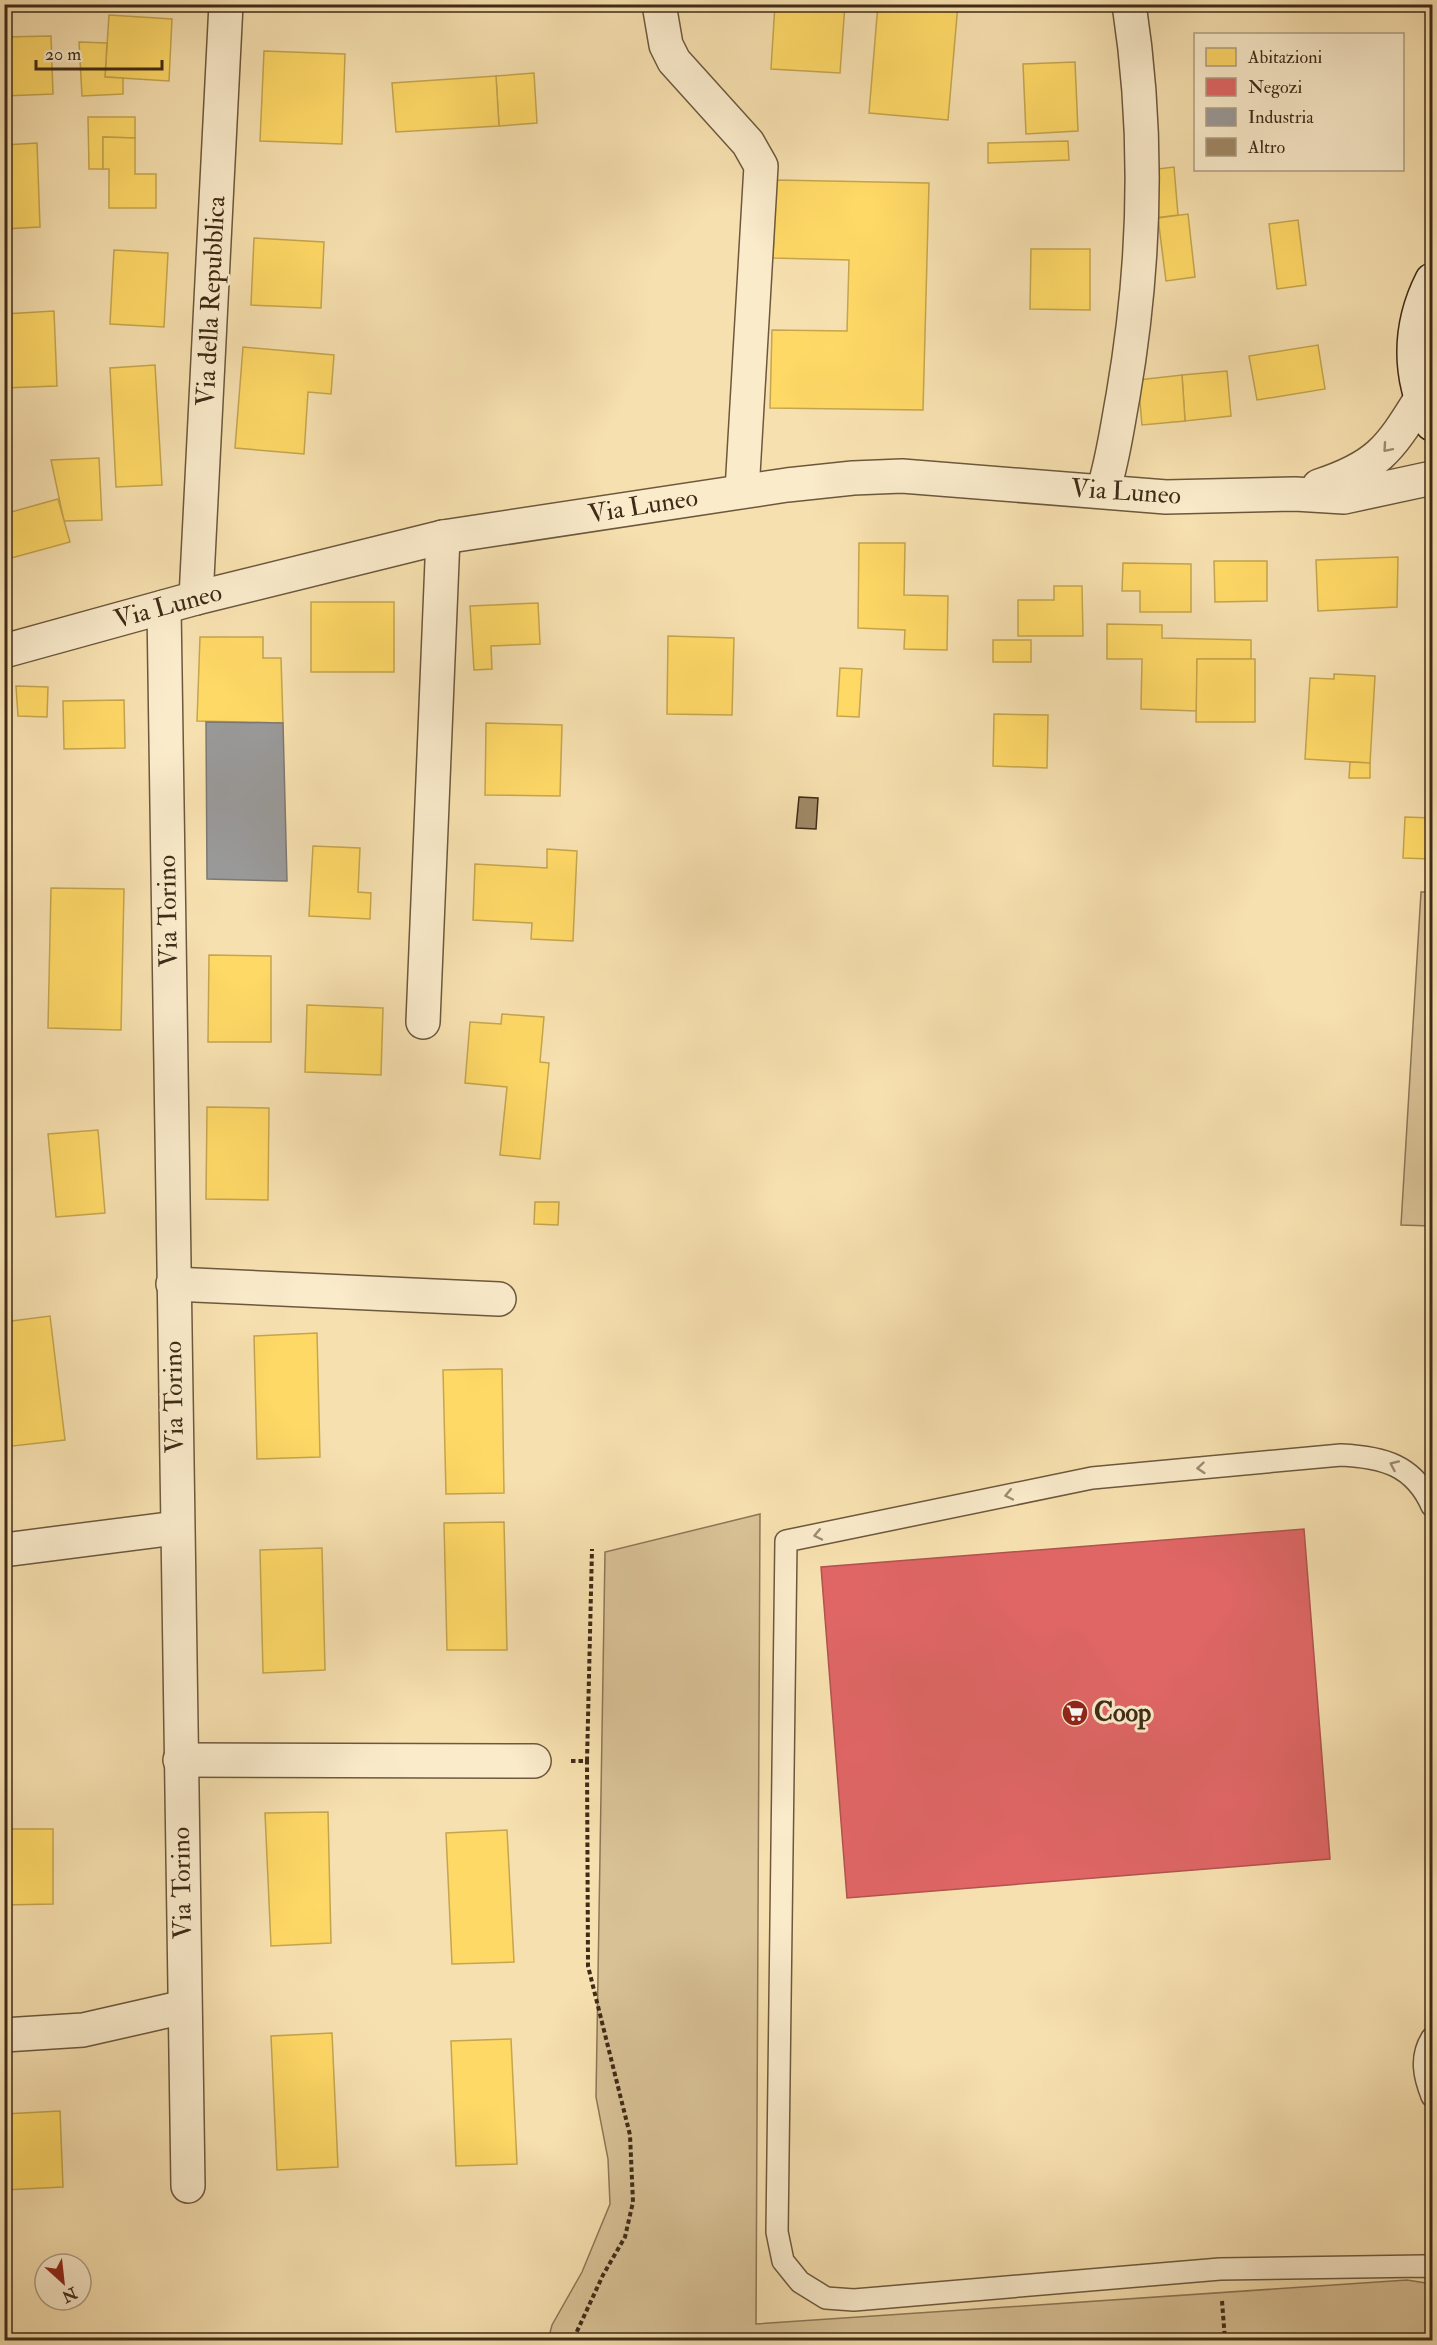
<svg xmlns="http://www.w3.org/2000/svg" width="1437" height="2345" font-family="'IM FELL Double Pica',serif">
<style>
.green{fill:#d8c195;stroke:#8c7656;stroke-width:1.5}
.homes{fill:#ffd966;stroke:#c5a54e;stroke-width:1.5}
.shops{fill:#e06666;stroke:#b0544e;stroke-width:1.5}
.industry{fill:#999;stroke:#7e7872;stroke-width:1.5}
.building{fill:#9f8966;stroke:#3f2b17;stroke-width:1.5}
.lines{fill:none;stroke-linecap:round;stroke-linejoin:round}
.service-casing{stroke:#6d583d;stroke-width:24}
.minor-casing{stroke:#6d583d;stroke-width:36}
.tertiary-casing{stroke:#6d583d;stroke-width:36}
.secondary-casing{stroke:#3f2b17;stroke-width:36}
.path{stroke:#3f2b17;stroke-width:4;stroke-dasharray:4.5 3;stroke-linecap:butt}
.service{stroke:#faebcb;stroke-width:21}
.minor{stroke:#faebcb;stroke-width:33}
.tertiary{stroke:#faebcb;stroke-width:33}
.secondary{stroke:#faebcb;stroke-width:33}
.oneway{stroke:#9c8b71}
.labels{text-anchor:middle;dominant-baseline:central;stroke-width:6;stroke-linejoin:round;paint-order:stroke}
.street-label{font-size:26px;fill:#3f2b17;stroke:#faebcb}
.poi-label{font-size:26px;font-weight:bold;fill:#3f2b17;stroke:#faebcb;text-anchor:start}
</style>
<rect width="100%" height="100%" fill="#f7e0af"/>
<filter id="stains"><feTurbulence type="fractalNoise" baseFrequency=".00333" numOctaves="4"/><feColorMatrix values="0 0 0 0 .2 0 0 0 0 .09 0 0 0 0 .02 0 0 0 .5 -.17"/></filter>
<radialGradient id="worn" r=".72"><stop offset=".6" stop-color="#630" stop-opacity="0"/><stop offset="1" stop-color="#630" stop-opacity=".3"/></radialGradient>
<g class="green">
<path d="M1421,892H1432V1226L1401,1225Z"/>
<path d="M760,1514L756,2324L1407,2280L1432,2284V2340H548L552,2325L582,2272L610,2204L608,2159L596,2097L605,1552Z"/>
</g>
<g class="homes">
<path d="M274,4H341V11Z"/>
<path d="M775,4H845L840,73L771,69Z"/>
<path d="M878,4H958L948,120L869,113Z"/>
<path d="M109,15L172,19L169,81L105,77Z"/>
<path d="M51,36L53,94L4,96V37Z"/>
<path d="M79,42L107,43L105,77L123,78V94L82,96Z"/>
<path d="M264,51L345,54L342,144L260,141Z"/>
<path d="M1075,62L1078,131L1026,134L1023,64Z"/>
<path d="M534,73L537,123L499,126L496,76Z"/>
<path d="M496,76L499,126L396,132L392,83Z"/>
<path d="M88,117H135V138L103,137V169H89Z"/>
<path d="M103,137L135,138V174H156V208H109V169H103Z"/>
<path d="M1068,141L1069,160L988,163V143Z"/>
<path d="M37,143L40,227L4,229V145Z"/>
<path d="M1174,167L1178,215L1155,218L1150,170Z"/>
<path d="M776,180L929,183L923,410L770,408L772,330L847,331L849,260L773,258Z"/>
<path d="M1188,214L1195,277L1166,281L1158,218Z"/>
<path d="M1298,220L1306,285L1277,289L1269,224Z"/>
<path d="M254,238L324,242L321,308L251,305Z"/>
<path d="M1031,249H1090V310L1030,309Z"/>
<path d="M114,250L168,253L164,327L110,324Z"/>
<path d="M54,311L57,386L4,388V314Z"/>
<path d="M1318,345L1325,389L1257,400L1249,356Z"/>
<path d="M243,347L334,355L331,394L308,392L304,454L235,448Z"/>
<path d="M155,365L162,485L116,487L110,368Z"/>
<path d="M1227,371L1231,416L1185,421L1182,375Z"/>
<path d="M1182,375L1185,421L1142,425L1138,380Z"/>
<path d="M99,458L102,520L64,521L51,460Z"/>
<path d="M58,499L70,542L4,560V514Z"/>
<path d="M859,543H905L904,595L948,596L947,650L904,649L905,630L858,628Z"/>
<path d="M1398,557L1397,607L1318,611L1316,560Z"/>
<path d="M1214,561H1267V601L1215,602Z"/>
<path d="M1123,563L1191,564V612H1140V591H1122Z"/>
<path d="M1054,586H1082L1083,636H1018V600H1054Z"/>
<rect x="1429" y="597" width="3" height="90"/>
<rect x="311" y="602" width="83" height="70"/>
<path d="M538,603L540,644L491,646L492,669L474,670L470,606Z"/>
<path d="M1107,624L1162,625V638L1251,640V659H1197V711L1141,709L1142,659H1107Z"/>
<path d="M668,636L734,638L732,715L667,714Z"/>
<path d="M200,637H263V658H281L283,723L197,721Z"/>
<rect x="993" y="640" width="38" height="22"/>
<path d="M1197,659H1255V722H1196Z"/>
<path d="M840,668L862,669L859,717L837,716Z"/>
<path d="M1334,674L1375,676L1370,763L1305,759L1310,678L1334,679Z"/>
<path d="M16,686L48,687L47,717L18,716Z"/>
<path d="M124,700L125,748L64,749L63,701Z"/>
<path d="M994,714L1048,715L1047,768L993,766Z"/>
<path d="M486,723L562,725L560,796L485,795Z"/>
<path d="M1350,762L1370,763V778H1349Z"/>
<path d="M1405,817L1432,818V859L1403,858Z"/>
<path d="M313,846L360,848L358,892L371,893L370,919L309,916Z"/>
<path d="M547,849L577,851L573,941L531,939L532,923L473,920L475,864L547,868Z"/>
<path d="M51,888L124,889L121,1030L48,1028Z"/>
<path d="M209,955L271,956V1042H208Z"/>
<path d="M307,1005L383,1008L381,1075L305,1072Z"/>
<path d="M502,1014L544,1017L540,1062L549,1063L540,1159L500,1155L507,1087L465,1083L470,1022L501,1024Z"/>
<path d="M207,1107L269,1108L268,1200L206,1199Z"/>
<path d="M98,1130L105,1213L56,1217L48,1134Z"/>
<path d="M535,1202H559L558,1225L534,1224Z"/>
<path d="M50,1316L65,1440L4,1447V1322Z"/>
<path d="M317,1333L320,1457L257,1459L254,1336Z"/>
<path d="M491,1369H502L504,1493L446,1494L443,1370Z"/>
<path d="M504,1522L507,1650H447L444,1523Z"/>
<path d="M322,1548L325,1670L263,1673L260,1550Z"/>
<path d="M328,1812L331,1943L271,1946L265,1813Z"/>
<path d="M4,1829H53V1904L4,1905Z"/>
<path d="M507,1830L514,1962L452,1964L446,1833Z"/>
<path d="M332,2033L338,2167L277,2170L271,2036Z"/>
<path d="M511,2039L517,2164L456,2166L451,2041Z"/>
<path d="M60,2111L63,2187L4,2190V2114Z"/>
</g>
<path class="shops" d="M1304,1529L1330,1859L847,1898L821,1567Z"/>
<path class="industry" d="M206,722L283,723L287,881L207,879Z"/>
<path class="building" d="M799,797L818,798L816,829L796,828Z"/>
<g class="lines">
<defs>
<g id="service">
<path d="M1432,1506C1414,1465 1383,1457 1341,1455L1092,1478L786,1541L777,2232L783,2261L800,2282L826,2298L854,2300L1220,2269L1424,2266L1432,2268"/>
<path d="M1432,2038C1420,2057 1424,2076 1432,2096"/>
</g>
<g id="minor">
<path d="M659,4L666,45L674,61L748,143L761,166L742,491"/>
<path d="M1103,491C1113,460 1117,428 1123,396C1145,268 1149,134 1129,4"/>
<path d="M196,598L226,4"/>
<path d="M164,607L188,2186"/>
<path d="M423,1022L443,537"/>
<path d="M173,1284L499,1299"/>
<path d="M4,1550L176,1528"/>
<path d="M180,1760L534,1761"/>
<path d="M4,2035L83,2030L184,2007"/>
</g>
<g id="tertiary">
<path d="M1319,486C1377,467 1389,450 1420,400"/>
<path d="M4,651L196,598L443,537L787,485L853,478L902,476L1166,497L1295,494L1344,497L1432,478"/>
</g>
<path id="secondary" d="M1432,280C1408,327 1408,377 1432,424"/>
</defs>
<use href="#service" class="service-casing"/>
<use href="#minor" class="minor-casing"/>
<use href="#tertiary" class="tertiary-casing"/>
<use href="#secondary" class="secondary-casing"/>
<g class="path">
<path d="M571,1761H587L588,1966L630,2135L633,2202L625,2237L603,2275L573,2340"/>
<path d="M587,1761L592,1549"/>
<path d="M1222,2301L1225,2340"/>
</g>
<use href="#service" class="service"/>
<use href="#minor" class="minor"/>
<use href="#tertiary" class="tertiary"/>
<use href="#secondary" class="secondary"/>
</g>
<defs><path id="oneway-chevron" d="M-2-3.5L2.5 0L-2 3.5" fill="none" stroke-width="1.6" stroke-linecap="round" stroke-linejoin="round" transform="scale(1.5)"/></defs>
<g class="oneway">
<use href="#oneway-chevron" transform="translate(1387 448) rotate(131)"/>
<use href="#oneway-chevron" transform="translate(1394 1465) rotate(-156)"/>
<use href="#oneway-chevron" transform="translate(1201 1468) rotate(175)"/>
<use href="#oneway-chevron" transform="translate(1009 1495) rotate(168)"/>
<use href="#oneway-chevron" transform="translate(818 1535) rotate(168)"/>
</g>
<defs>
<symbol id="supermarket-disc" viewBox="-11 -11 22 22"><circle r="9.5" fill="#8f2418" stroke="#faebcb"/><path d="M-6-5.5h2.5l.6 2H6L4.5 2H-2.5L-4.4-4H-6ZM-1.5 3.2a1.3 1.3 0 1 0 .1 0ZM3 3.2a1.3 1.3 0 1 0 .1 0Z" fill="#fff"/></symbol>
</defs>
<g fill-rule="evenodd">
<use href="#supermarket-disc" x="1060" y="1698" width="30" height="30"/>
</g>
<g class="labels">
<g class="street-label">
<text transform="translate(211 301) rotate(-87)">Via della Repubblica</text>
<text transform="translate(1126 492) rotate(4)">Via Luneo</text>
<text transform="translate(643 506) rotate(-9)">Via Luneo</text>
<text transform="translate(168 606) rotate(-15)">Via Luneo</text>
<text transform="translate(168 911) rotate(-91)">Via Torino</text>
<text transform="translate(174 1397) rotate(-91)">Via Torino</text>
<text transform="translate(182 1883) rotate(-91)">Via Torino</text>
</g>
<g class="poi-label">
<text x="1094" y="1713">Coop</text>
</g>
</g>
<rect width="1437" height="2345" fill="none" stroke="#f7e0af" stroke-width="24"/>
<rect x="6" y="6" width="1425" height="2333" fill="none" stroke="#3f2b17" stroke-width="3"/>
<rect x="12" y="12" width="1413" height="2321" fill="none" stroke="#3f2b17" stroke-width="1.5"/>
<rect x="1194" y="33" width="210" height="138" fill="#faebcb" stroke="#af9e83" stroke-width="1.5"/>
<rect x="1206" y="48" width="30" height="18" fill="#ffd966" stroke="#af9e83" stroke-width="1.5"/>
<text x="1248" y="63" font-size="18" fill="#3f2b17">Abitazioni</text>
<rect x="1206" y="78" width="30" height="18" fill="#e06666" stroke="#af9e83" stroke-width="1.5"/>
<text x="1248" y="93" font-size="18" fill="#3f2b17">Negozi</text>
<rect x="1206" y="108" width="30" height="18" fill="#999999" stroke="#af9e83" stroke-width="1.5"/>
<text x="1248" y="123" font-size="18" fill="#3f2b17">Industria</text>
<rect x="1206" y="138" width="30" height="18" fill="#9f8966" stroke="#af9e83" stroke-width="1.5"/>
<text x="1248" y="153" font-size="18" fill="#3f2b17">Altro</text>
<g transform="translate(63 2282) rotate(153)"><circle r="28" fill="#faebcb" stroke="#af9e83" stroke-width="1.5"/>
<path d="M0-4.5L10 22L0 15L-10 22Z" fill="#8f2418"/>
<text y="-9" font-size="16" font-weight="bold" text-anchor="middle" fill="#3f2b17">N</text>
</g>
<path d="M36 60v9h126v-9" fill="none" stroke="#3f2b17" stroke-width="3"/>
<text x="45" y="60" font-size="18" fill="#3f2b17" stroke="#faebcb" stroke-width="4.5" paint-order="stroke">20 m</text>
<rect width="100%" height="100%" filter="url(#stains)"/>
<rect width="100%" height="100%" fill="url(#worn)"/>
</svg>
